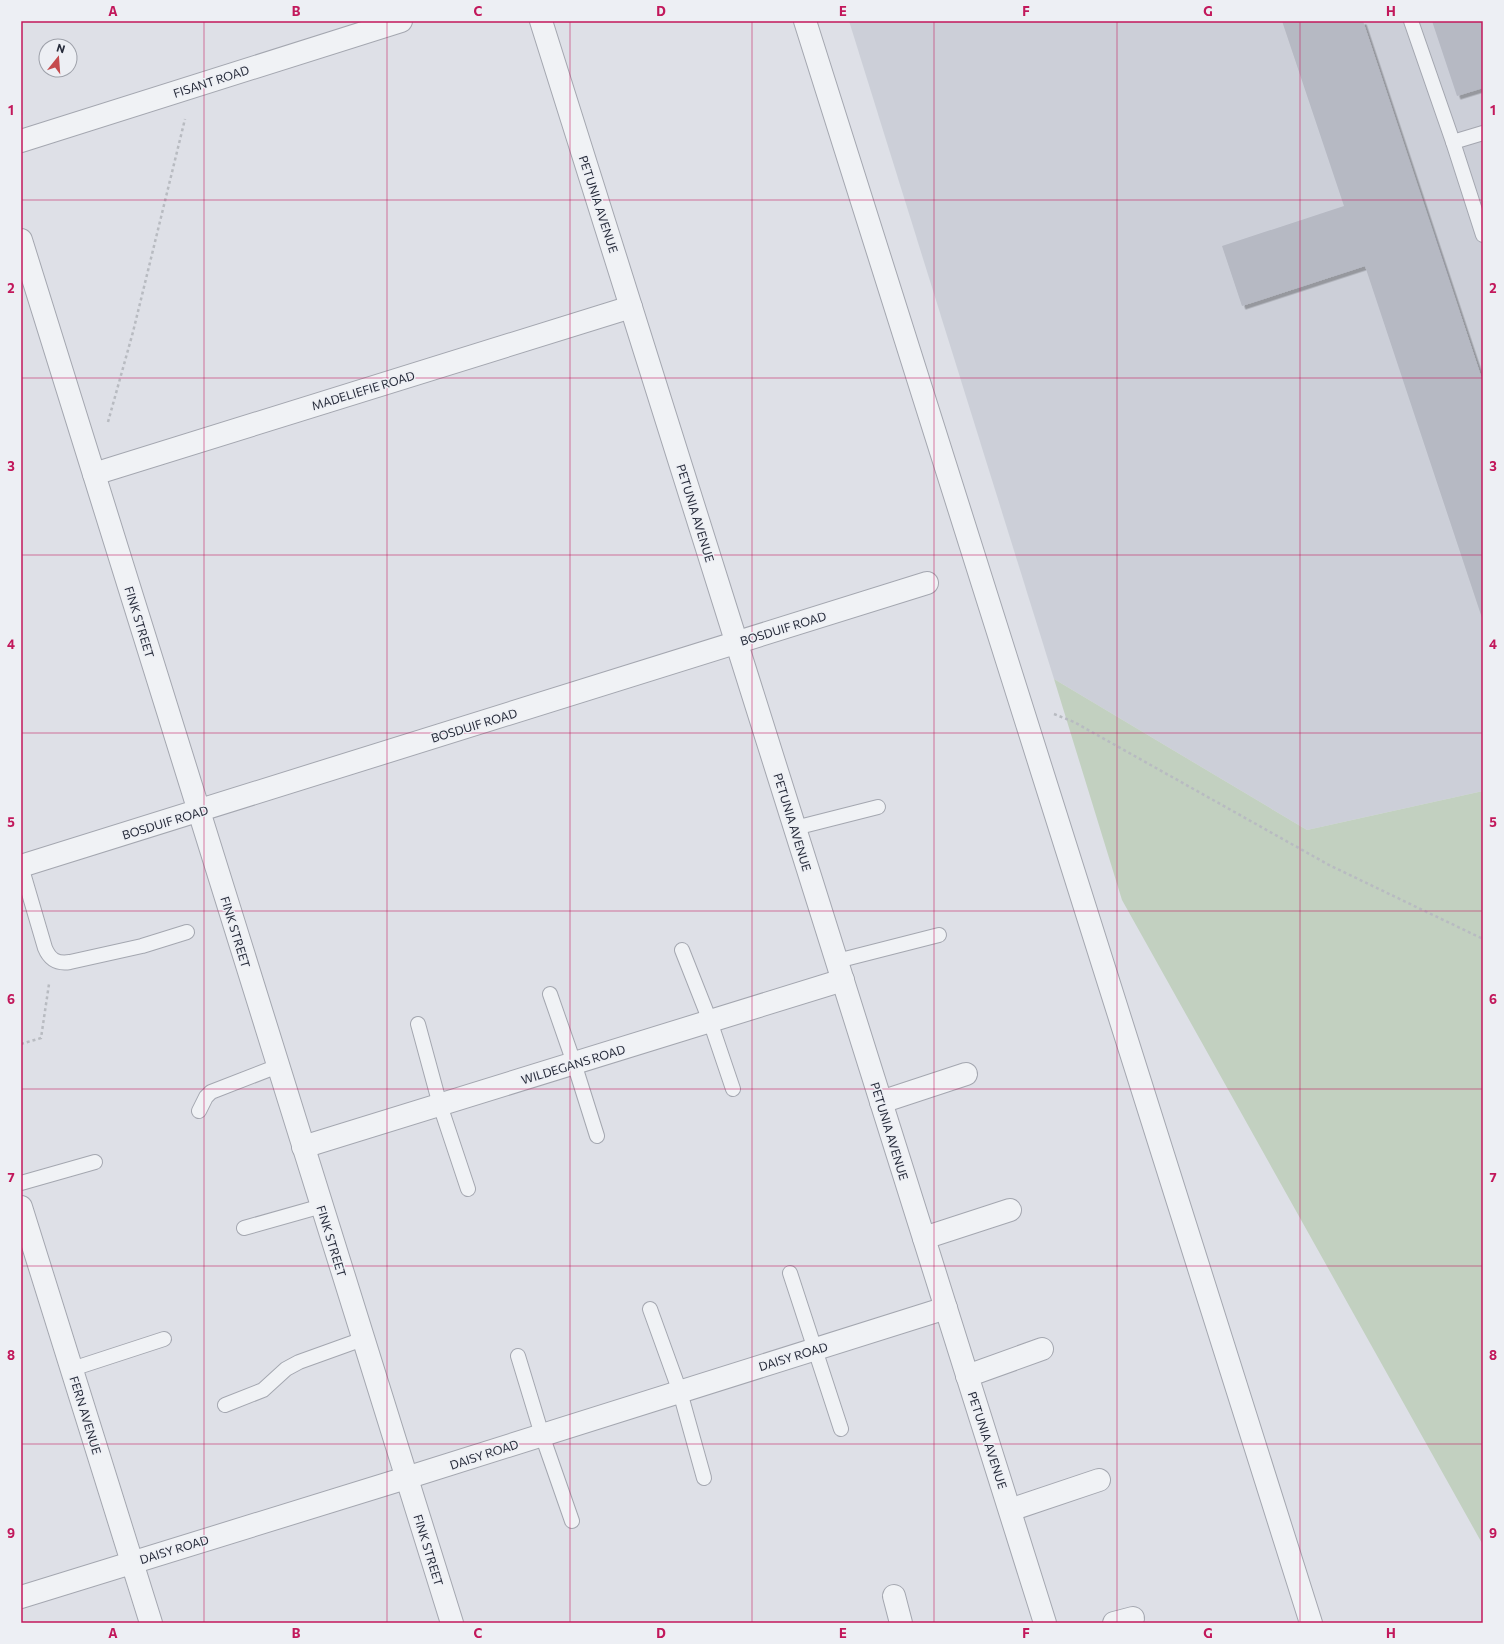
<svg xmlns="http://www.w3.org/2000/svg" width="1504" height="1644" font-family="Commissioner,sans-serif">
<style>
.built{fill:#cccfd8}
.green{fill:#c2d0c0}
.building{fill:#b6b9c3;filter:url(#shadow)}
.lines{fill:none;stroke-linecap:round;stroke-linejoin:round}
.service-casing{stroke:#a4a7b0;stroke-width:16}
.minor-casing{stroke:#a4a7b0;stroke-width:24}
.path{stroke:#b8bbc1;stroke-width:2.5;stroke-dasharray:3 3;stroke-linecap:butt}
.service{stroke:#f0f2f5;stroke-width:14}
.minor{stroke:#f0f2f5;stroke-width:22}
.grid{fill:none;stroke:#c2185b;stroke-width:1;stroke-opacity:0.55}
.labels{text-anchor:middle;dominant-baseline:central;stroke-width:3;stroke-linejoin:round;paint-order:stroke}
.street-label{font-size:12px;fill:#282d3c;stroke:#edeff4}
.neatline{fill:none;stroke:#c2185b;stroke-width:1.5}
.grid-label{font-size:13px;text-anchor:middle;font-weight:bold;fill:#c2185b}
</style>
<defs>
<filter id="shadow"><feDropShadow dx="3.5" dy="3.5" stdDeviation="0" flood-color="#0004"/></filter>
</defs>
<rect width="100%" height="100%" fill="#dee0e7"/>
<path class="built" d="M849,21H1483V791L1307,830L1054,679Z"/>
<path class="green" d="M1054,679L1307,830L1483,791V1545L1122,900Z"/>
<g class="building">
<path d="M1282,21H1363L1483,382V621L1365,266L1242,306L1222,246L1344,206Z"/>
<path d="M1432,21H1483V88L1457,96Z"/>
</g>
<g class="lines">
<defs>
<g id="service">
<path d="M1411,21L1453,142L1483,235"/>
<path d="M1453,142L1483,133"/>
<path d="M795,828L878,807"/>
<path d="M21,866L45,948C50,960 57,964 70,962L142,946L187,932"/>
<path d="M682,950L710,1021L733,1089"/>
<path d="M837,961L939,935"/>
<path d="M550,994L574,1063L597,1136"/>
<path d="M418,1024L440,1105L468,1189"/>
<path d="M199,1111L206,1097L211,1092L278,1066"/>
<path d="M21,1183L95,1162"/>
<path d="M244,1228L322,1206"/>
<path d="M790,1273L841,1429"/>
<path d="M650,1309L680,1392L704,1478"/>
<path d="M518,1356L542,1435L572,1521"/>
<path d="M72,1369L164,1339"/>
<path d="M225,1405L263,1390L286,1369L299,1362L363,1339"/>
</g>
<g id="minor">
<path d="M541,21L1045,1623"/>
<path d="M805,21L1311,1623"/>
<path d="M21,141L401,21"/>
<path d="M21,240L452,1623"/>
<path d="M94,474L631,307"/>
<path d="M21,866L927,583"/>
<path d="M881,1102L966,1074"/>
<path d="M303,1147L843,980"/>
<path d="M21,1207L151,1623"/>
<path d="M924,1238L1010,1210"/>
<path d="M967,1376L1042,1349"/>
<path d="M1010,1510L1099,1480"/>
<path d="M894,1596L901,1623"/>
<path d="M21,1597L406,1478L946,1308"/>
<path d="M1114,1623L1133,1618"/>
</g>
</defs>
<use href="#service" class="service-casing"/>
<use href="#minor" class="minor-casing"/>
<g class="path">
<path d="M108,422L133,332L185,119"/>
<path d="M1054,714L1074,722L1329,865L1483,939"/>
<path d="M21,1044L41,1038L49,984"/>
</g>
<use href="#service" class="service"/>
<use href="#minor" class="minor"/>
</g>
<path class="grid" d="M204,21V1623M387,21V1623M570,21V1623M752,21V1623M934,21V1623M1117,21V1623M1300,21V1623M21,200H1483M21,378H1483M21,555H1483M21,733H1483M21,911H1483M21,1089H1483M21,1266H1483M21,1444H1483"/>
<g class="labels">
<g class="street-label">
<text transform="translate(211 81) rotate(-18)">FISANT ROAD</text>
<text transform="translate(599 204) rotate(72)">PETUNIA AVENUE</text>
<text transform="translate(363 390) rotate(-17)">MADELIEFIE ROAD</text>
<text transform="translate(696 513) rotate(73)">PETUNIA AVENUE</text>
<text transform="translate(140 622) rotate(73)">FINK STREET</text>
<text transform="translate(783 628) rotate(-17)">BOSDUIF ROAD</text>
<text transform="translate(474 725) rotate(-17)">BOSDUIF ROAD</text>
<text transform="translate(165 822) rotate(-17)">BOSDUIF ROAD</text>
<text transform="translate(793 822) rotate(73)">PETUNIA AVENUE</text>
<text transform="translate(236 932) rotate(73)">FINK STREET</text>
<text transform="translate(573 1064) rotate(-17)">WILDEGANS ROAD</text>
<text transform="translate(890 1131) rotate(73)">PETUNIA AVENUE</text>
<text transform="translate(332 1241) rotate(73)">FINK STREET</text>
<text transform="translate(793 1356) rotate(-17)">DAISY ROAD</text>
<text transform="translate(86 1415) rotate(73)">FERN AVENUE</text>
<text transform="translate(988 1440) rotate(72)">PETUNIA AVENUE</text>
<text transform="translate(484 1454) rotate(-18)">DAISY ROAD</text>
<text transform="translate(174 1549) rotate(-17)">DAISY ROAD</text>
<text transform="translate(429 1550) rotate(73)">FINK STREET</text>
</g>
</g>
<rect width="1504" height="1644" fill="none" stroke="#edeff4" stroke-width="44"/>
<g transform="translate(58 58) rotate(17)"><circle r="19" fill="#edeff4" stroke="#9ea1aa"/>
<path d="M0-3L7 15L0 10L-7 15Z" fill="#c54a4d"/>
<text y="-6" font-size="11" font-weight="bold" text-anchor="middle" fill="#282d3c">N</text>
</g>
<rect x="22" y="22" width="1460" height="1600" class="neatline"/>
<g class="grid-label">
<text x="113" y="16">A</text>
<text x="296" y="16">B</text>
<text x="478" y="16">C</text>
<text x="661" y="16">D</text>
<text x="843" y="16">E</text>
<text x="1026" y="16">F</text>
<text x="1208" y="16">G</text>
<text x="1391" y="16">H</text>
<text x="11" y="115">1</text>
<text x="1493" y="115">1</text>
<text x="11" y="293">2</text>
<text x="1493" y="293">2</text>
<text x="11" y="471">3</text>
<text x="1493" y="471">3</text>
<text x="11" y="649">4</text>
<text x="1493" y="649">4</text>
<text x="11" y="827">5</text>
<text x="1493" y="827">5</text>
<text x="11" y="1004">6</text>
<text x="1493" y="1004">6</text>
<text x="11" y="1182">7</text>
<text x="1493" y="1182">7</text>
<text x="11" y="1360">8</text>
<text x="1493" y="1360">8</text>
<text x="11" y="1538">9</text>
<text x="1493" y="1538">9</text>
<text x="113" y="1638">A</text>
<text x="296" y="1638">B</text>
<text x="478" y="1638">C</text>
<text x="661" y="1638">D</text>
<text x="843" y="1638">E</text>
<text x="1026" y="1638">F</text>
<text x="1208" y="1638">G</text>
<text x="1391" y="1638">H</text>
</g>
</svg>
